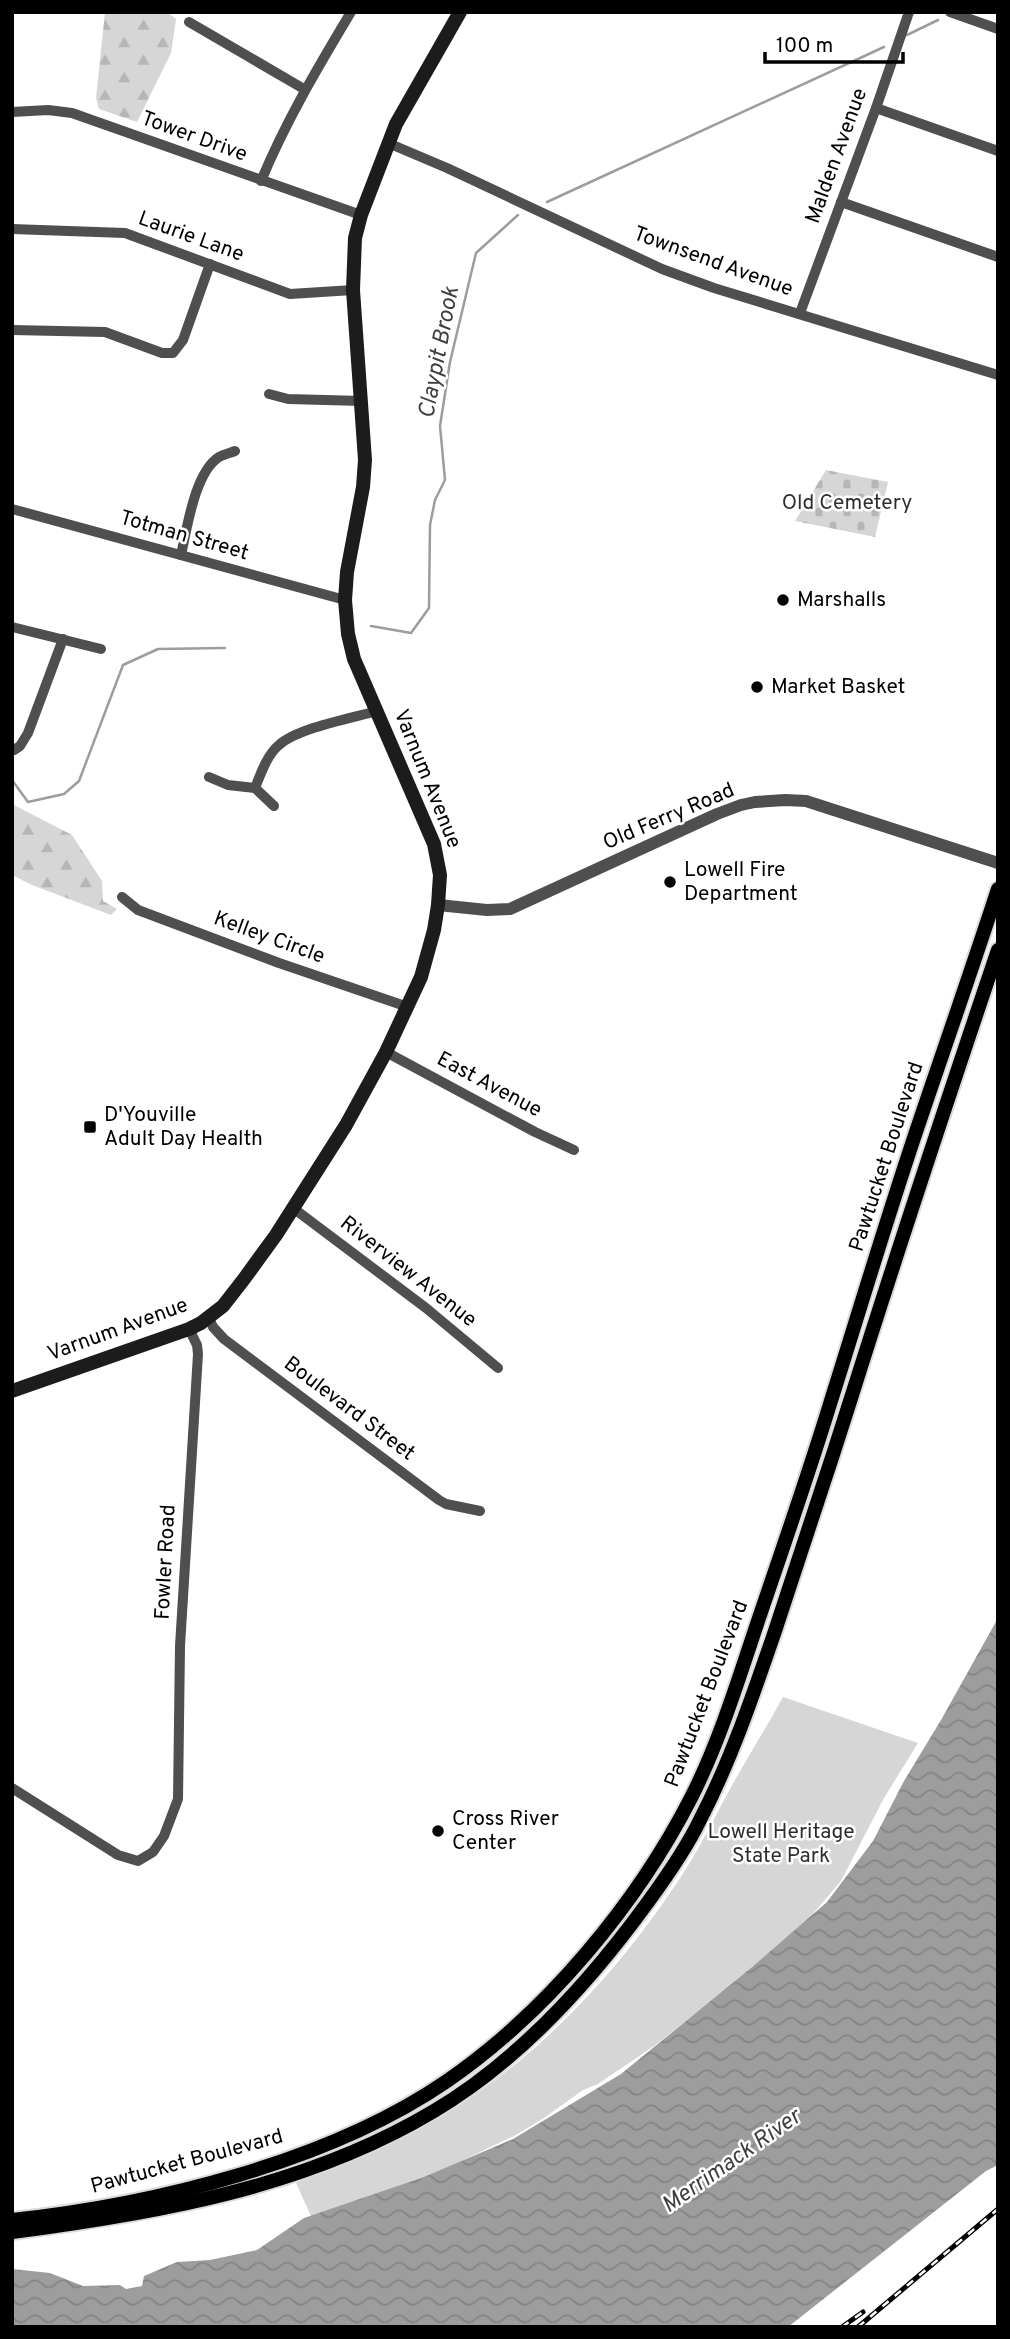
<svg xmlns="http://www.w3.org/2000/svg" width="1010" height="2339" font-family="Overpass,sans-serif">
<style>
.forest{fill:url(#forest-firs)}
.cemetery{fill:url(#cemetery-stones)}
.green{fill:#d6d6d6}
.water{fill:url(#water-waves)}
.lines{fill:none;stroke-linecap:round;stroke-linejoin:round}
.stream{stroke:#9d9d9d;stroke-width:2.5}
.primary-casing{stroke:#dbdbdb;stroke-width:18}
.minor{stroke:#4f4f4f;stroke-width:10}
.tertiary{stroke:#4f4f4f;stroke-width:12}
.secondary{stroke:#1c1c1c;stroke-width:14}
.primary{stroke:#000;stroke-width:14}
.rail-casing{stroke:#000;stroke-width:5}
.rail{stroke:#fff;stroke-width:2.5;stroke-dasharray:8;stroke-linecap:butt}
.poi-dot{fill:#000;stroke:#fff;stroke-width:2.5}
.labels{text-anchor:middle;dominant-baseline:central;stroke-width:5;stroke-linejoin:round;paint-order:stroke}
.street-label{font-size:21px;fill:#000;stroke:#fff}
.park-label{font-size:21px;fill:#2d2d2d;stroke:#fff}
.poi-label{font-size:21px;fill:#000;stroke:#fff;text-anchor:start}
.water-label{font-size:23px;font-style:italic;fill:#3e3e3e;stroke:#fff}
</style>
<defs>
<pattern id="forest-firs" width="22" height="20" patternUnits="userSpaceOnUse" patternTransform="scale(1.75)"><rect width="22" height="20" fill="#d6d6d6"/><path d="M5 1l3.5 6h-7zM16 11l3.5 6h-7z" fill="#b6b6b6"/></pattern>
<pattern id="cemetery-stones" width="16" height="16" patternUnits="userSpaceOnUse" patternTransform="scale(1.75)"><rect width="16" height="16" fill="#d6d6d6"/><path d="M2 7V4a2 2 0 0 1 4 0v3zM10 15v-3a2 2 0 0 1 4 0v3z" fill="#b6b6b6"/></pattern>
<pattern id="water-waves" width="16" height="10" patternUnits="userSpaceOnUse" patternTransform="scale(1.75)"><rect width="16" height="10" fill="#9d9d9d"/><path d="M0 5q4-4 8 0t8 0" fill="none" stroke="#858585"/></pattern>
</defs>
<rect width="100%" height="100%" fill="#fff"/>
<g class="forest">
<path d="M105,12H167L176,19L171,53L137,122L99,109L96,98Z"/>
<path d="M12,804L72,835L102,881L103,901L117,909L111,915L32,885L12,875Z"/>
</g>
<path class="cemetery" d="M826,470L888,482L875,537L795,521Z"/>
<path class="green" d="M783,1697L918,1743L884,1798L841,1881L794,1936L654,2046L598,2084L583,2090L544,2118L516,2135L459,2162L320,2236L296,2183C346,2163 396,2144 441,2117C542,2056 627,1963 689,1864C704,1840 716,1814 730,1789C747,1758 766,1728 783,1697Z"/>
<path class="water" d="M998,1618V2165L986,2171L788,2327H12V2269L50,2273L83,2286L120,2285L126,2289L142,2286L144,2276L177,2262L210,2260L257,2250L304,2218L424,2177L513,2139L621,2074L751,1968L827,1902L873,1841L904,1781L941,1720Z"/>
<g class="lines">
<g class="stream">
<path d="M907,35L938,20"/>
<path d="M547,202L884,47"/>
<path d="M371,626L411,633L429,608L430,525L435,500L445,480L440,426L450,362L476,253L518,215"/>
<path d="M12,780L28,802L64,794L79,781L123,665L158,649L225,648"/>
</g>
<defs>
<g id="primary">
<path d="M12,2220C153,2205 329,2162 447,2081C547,2012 637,1904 692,1796C719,1742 737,1684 756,1627C781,1553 807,1479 830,1404C860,1309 888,1214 920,1120C946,1043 973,966 998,889"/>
<path d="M12,2232C158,2213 307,2187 434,2111C520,2060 590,1982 648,1902C667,1876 686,1849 700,1820C731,1760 753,1695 775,1631C801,1553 827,1474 852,1395C899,1246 948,1098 998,950"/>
</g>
</defs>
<use href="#primary" class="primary-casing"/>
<g class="minor">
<path d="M950,12L998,29"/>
<path d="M189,22L304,89"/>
<path d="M876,108L998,151"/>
<path d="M12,112L48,110L72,113L361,215"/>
<path d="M388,143L447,168L662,269L714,288L998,375"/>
<path d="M261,181C286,121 318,67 351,12"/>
<path d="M841,202L998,257"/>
<path d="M12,229L125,233L290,294L353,290"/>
<path d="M800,313L876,108L909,12"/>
<path d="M12,330L105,332L162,353H173L183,340L210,264"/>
<path d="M269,394L288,399L362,401"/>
<path d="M12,509L345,600"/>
<path d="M181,555C187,528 195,472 219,457C224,454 230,453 235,451"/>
<path d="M12,627L101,649"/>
<path d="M14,750L20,746L28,733L63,639"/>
<path d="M209,777L228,785L255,788L274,806"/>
<path d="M255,788C261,773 267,755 279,745C298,728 352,718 377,711"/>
<path d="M122,897L138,910L279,963L408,1007"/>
<path d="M386,1052L535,1132L574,1150"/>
<path d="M293,1208L426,1308L498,1368"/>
<path d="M209,1318L213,1327L224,1339L439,1500L446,1504L480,1511"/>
<path d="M12,1788L118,1855L138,1861L153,1852L164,1836L178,1799L180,1646L198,1354L197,1345L189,1329"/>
</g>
<path class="tertiary" d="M438,905L487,910L510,909L717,814L741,805L755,802L785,800L806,801L998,863"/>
<path class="secondary" d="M12,1391L189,1329L201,1323L223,1306L244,1279L276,1235L346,1125L386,1052L421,977L434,930L438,905L440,875L434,844L354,659L348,634L345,600L347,572L363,487L365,460L353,290L355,238L361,215L396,124L460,12"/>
<use href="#primary" class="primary"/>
<defs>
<g id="rail">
<path d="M842,2327L863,2312"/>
<path d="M858,2327L998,2209"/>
</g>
</defs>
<use href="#rail" class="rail-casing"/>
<use href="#rail" class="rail"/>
</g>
<g class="poi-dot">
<circle cx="783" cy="600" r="7"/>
<circle cx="757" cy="687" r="7"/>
<circle cx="670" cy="882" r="7"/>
<rect x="83" y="1120" width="14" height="14" rx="3.5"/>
<circle cx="438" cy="1831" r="7"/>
</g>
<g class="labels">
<g class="street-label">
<text transform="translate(194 137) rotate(20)">Tower Drive</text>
<text transform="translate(837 156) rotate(-70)">Malden Avenue</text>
<text transform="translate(191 237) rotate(20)">Laurie Lane</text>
<text transform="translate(713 262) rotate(20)">Townsend Avenue</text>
<text transform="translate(184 536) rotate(16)">Totman Street</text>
<text transform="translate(427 779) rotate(68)">Varnum Avenue</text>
<text transform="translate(669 817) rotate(-23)">Old Ferry Road</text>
<text transform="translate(269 938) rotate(20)">Kelley Circle</text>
<text transform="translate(489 1085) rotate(28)">East Avenue</text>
<text transform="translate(887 1157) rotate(-72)">Pawtucket Boulevard</text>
<text transform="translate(408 1272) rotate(38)">Riverview Avenue</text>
<text transform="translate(118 1330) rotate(-20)">Varnum Avenue</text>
<text transform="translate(349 1409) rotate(37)">Boulevard Street</text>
<text transform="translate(166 1562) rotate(-87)">Fowler Road</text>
<text transform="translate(707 1694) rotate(-69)">Pawtucket Boulevard</text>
<text transform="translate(187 2162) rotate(-15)">Pawtucket Boulevard</text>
</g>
<g class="park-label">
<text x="847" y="503">Old Cemetery</text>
<text x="781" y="1832">Lowell Heritage<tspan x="781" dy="24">State Park</tspan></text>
</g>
<g class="poi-label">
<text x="797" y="600">Marshalls</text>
<text x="771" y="687">Market Basket</text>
<text x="684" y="870">Lowell Fire<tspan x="684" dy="24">Department</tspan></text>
<text x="104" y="1115">D'Youville<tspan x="104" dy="24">Adult Day Health</tspan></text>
<text x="452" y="1819">Cross River<tspan x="452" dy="24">Center</tspan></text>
</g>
<g class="water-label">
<text transform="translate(440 353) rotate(-79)">Claypit Brook</text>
<text transform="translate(732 2162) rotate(-35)">Merrimack River</text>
</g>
</g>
<rect width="1010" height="2339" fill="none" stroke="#000000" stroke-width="28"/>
<path d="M765 52v10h138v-10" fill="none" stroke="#000000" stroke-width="3.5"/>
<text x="776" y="52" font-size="21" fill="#000000" stroke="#ffffff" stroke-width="5" paint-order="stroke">100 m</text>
</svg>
